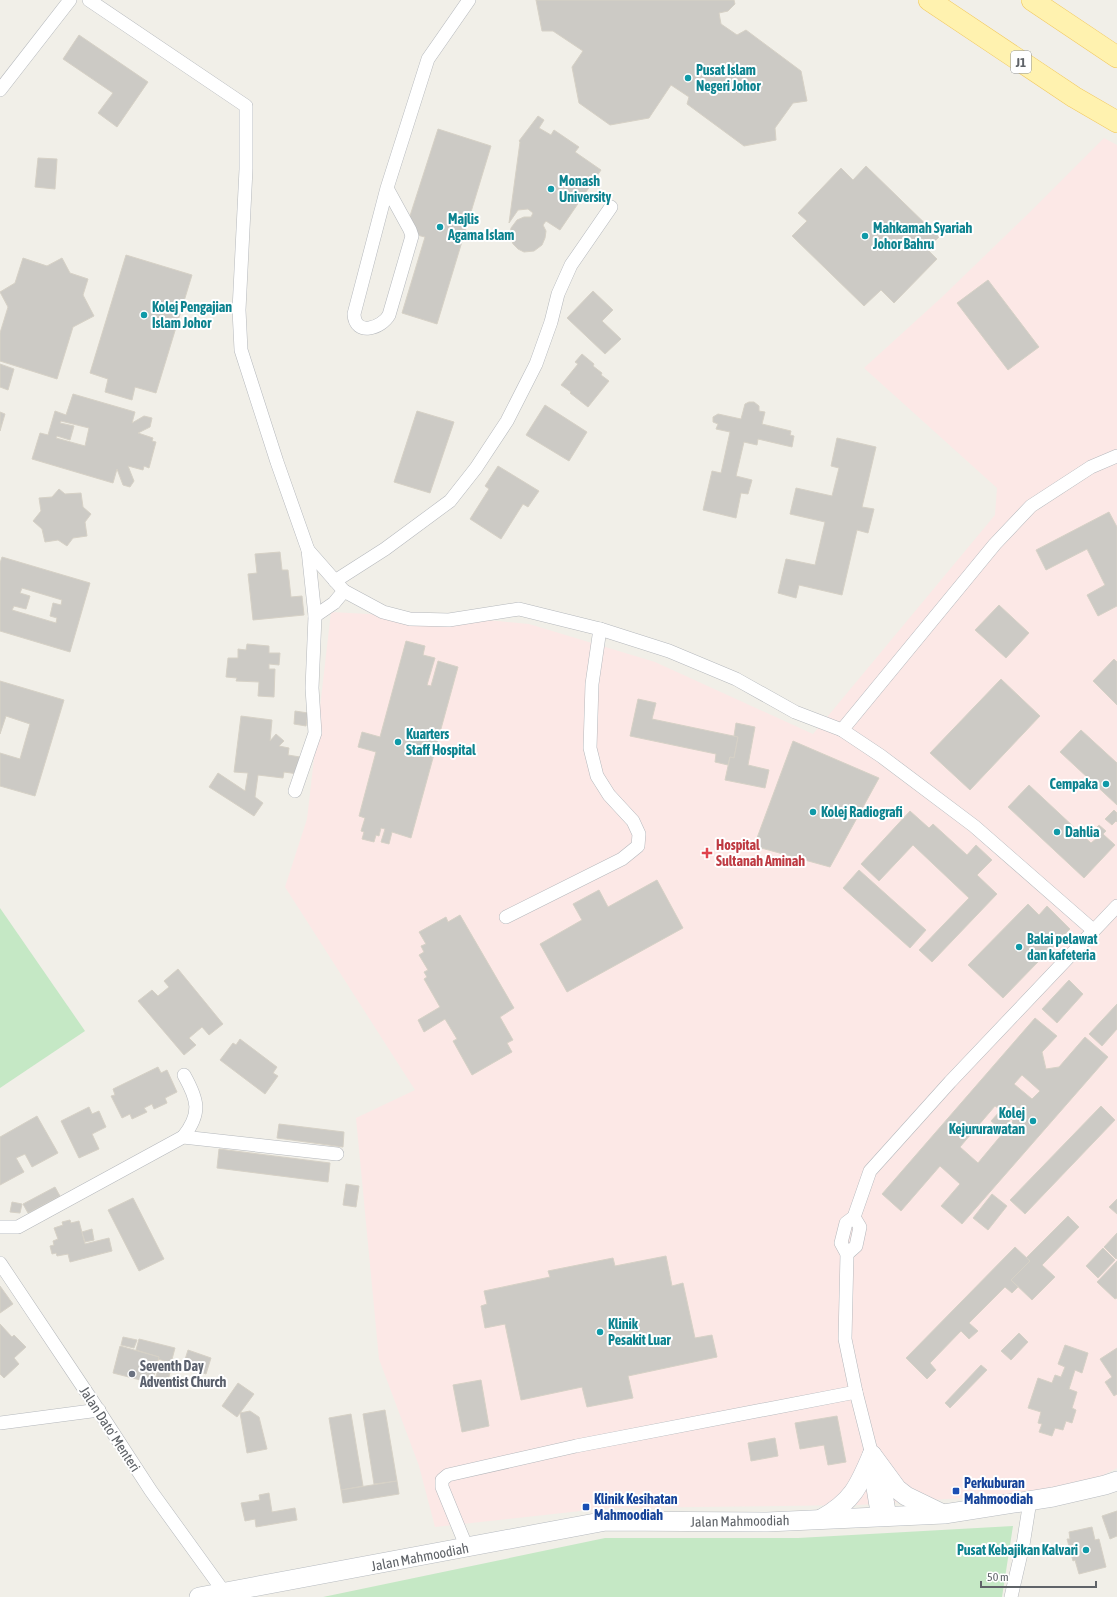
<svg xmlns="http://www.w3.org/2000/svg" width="1117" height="1597" font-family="'Asap Condensed',sans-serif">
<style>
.medical{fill:#fce8e6}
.green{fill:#c5e8c5}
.building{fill:#cccac5;stroke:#d6d1c6;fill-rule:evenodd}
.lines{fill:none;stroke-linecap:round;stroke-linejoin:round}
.street-casing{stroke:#b5b8bc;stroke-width:14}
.secondary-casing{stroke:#b6babf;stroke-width:20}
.primary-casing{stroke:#f2c960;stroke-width:22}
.street{stroke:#fff;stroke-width:13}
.secondary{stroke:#fff;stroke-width:19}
.primary{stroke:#fff2af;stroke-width:21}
.culture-dot{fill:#0f9aa8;stroke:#fff;stroke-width:1.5}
.health-dot{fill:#e0444e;stroke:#fff;stroke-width:1.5}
.worship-dot{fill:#6b7280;stroke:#fff;stroke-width:1.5}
.transit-dot{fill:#1a4fb4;stroke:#fff;stroke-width:1.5}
.labels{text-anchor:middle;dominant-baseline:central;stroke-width:4;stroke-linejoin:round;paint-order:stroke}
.shield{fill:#fff;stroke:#8f9295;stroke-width:1}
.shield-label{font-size:13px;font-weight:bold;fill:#5f6368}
.culture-label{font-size:14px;font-weight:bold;fill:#0d838f;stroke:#fff;text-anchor:start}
.health-label{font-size:14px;font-weight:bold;fill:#be3a42;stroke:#fff;text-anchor:start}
.worship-label{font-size:14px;font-weight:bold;fill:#5b616d;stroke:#fff;text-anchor:start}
.street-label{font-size:14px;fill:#5f6368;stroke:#fff}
.transit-label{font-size:14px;font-weight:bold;fill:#164399;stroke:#fff;text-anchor:start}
</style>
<rect width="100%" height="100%" fill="#f1efe8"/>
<path class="medical" d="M1104,138L1117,145V1468L1096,1479L1022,1494L858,1505L608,1508L435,1527L419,1466L379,1359L356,1118L415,1090L285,887L307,819L331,612L498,621L529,624L655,662L813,734L995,515L997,488L864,368L942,297L1029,213Z"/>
<g class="green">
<path d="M0,908L85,1031L0,1088Z"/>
<path d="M1013,1526L1002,1597H323L605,1538H798Z"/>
</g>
<g class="building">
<path d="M536,0H734L735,4L728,11L719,13L721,24L737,35L746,30L801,71L807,101L793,103L775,128L776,140L744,146L687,104L689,97L671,85L649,118L610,125L579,103L572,67L583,51L553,31H542Z"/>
<path d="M79,35L148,82L117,127L98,113L113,93L63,59Z"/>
<path d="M538,116L544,120L539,128L551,135L554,130L579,147L575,152L601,170L560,230L546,221L543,225L546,231L545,238L542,245L534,251L524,252L518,249L513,244L510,235L511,228L517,220L524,217H531L533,213L528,209L518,210L509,223L520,142L519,141Z"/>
<path d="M438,129L491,146L437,324L402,313L425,237L417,235L409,219Z"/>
<path d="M38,158L57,159L55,189L35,187Z"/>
<path d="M866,166L939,237L927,249L937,259L894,303L881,290L864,306L792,236L807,221L798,213L841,168L853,180Z"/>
<path d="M126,255L192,275L156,393L135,387L132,400L105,392L108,379L90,373Z"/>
<path d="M23,258L47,266L62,258L70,273L88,279L83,295L94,316L73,327L57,379L0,361V333L8,307L0,292L15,283Z"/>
<path d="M988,280L1039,347L1008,370L957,303Z"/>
<path d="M593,291L613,310L602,321L621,339L605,354L567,318Z"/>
<path d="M582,354L594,364L593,366L602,373L601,375L609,381L588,407L570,393L571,392L561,385L578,364L575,362Z"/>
<path d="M0,364L14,369L8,390L0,387Z"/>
<path d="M73,394L135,412L132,423L144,416L152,418L150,427L138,433L153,438L152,441L156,442L149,468L144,466L143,470L128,466L134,481L130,487L123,485L117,469L113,483L32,459L40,433L48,435L55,411L66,415ZM61,421L89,428L85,446L56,438L57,436L70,440L74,426L60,423Z"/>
<path d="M749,402H754L759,406V411L765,412L762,424L791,431L790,435L794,436L792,447L758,439L757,445L744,442L736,476L752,480L748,494L741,493L736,518L703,510L712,471L721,473L730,432L716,429L718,424L713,422V417L718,414L741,419L745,404Z"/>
<path d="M545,405L587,432L569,461L526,435Z"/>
<path d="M417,411L454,422L430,493L394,482Z"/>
<path d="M0,412L5,414L0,431Z"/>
<path d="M837,438L876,447L862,507L874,509L868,533L857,530L842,595L799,585L796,598L778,593L786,559L815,565L825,522L790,514L796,488L832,496L839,468L831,466Z"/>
<path d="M498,466L539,491L528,507L523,504L501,539L470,519L489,489L485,486Z"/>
<path d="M59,489L65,494L81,493L83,507L91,514L85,522L87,536L73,538L67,546L58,540L45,542L42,529L33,521L41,511L39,498L52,497Z"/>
<path d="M1109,512L1117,527V606L1098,616L1087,595L1105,585L1087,549L1046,570L1036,550Z"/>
<path d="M280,552L282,570H288L291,597L302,596L304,615L253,620L248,574L257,573L255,554Z"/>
<path d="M2,557L90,583L70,652L0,631V563ZM22,588L62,600L61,605L53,603L50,616L57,618L56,623L12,610L14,606L26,609L30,596L20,593Z"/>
<path d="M999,605L1029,633L1006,658L975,630Z"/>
<path d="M406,641L425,646L423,655L435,658L427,685L431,686L438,661L458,667L411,838L392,832L389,844L381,842L385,829L381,828L379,836L376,835L374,842L362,839L364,832L361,831L365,818L359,816L376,752L358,747L362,732L380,737Z"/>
<path d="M247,644L269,646V653H280L279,665L269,664V669H275L274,697L258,696L259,682L236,681L237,678L226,677L228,658H238V649L246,650Z"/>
<path d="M1114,659L1117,662V705L1093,681Z"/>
<path d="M1001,679L1040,716L970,790L930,753Z"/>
<path d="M0,681L64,700L35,796L0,786V753L20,759L30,724L6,716L0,734Z"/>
<path d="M638,699L656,703L652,719L738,737L734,758L730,757L728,765L715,762L716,754L630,736Z"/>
<path d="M295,711L308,713L306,726L294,724Z"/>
<path d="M241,716L272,720L270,741L276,734L284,741L279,746L289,748L288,755L300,757L298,774L284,772L283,778L258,775L255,797L263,803L254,816L209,787L218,773L245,791L248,773L234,772Z"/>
<path d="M736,723L755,727L748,765L769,770L765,788L725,780L730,757L734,758L738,737L734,736Z"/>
<path d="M1081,730L1117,763V805L1060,752Z"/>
<path d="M793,741L879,778L830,867L754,846Z"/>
<path d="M1029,785L1091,843L1097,838L1091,833L1099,825L1106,831L1103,834L1115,845L1084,878L1008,807Z"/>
<path d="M1114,810L1117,813V822L1116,821L1112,825L1105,819Z"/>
<path d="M910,811L929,828L933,824L967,855L976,845L992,860L977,875L997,894L932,962L919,950L969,898L913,845L879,881L861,864Z"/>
<path d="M859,870L926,930L910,948L843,888Z"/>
<path d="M657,880L683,928L567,992L540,944L582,920L573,904L599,890L608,907Z"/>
<path d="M1028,904L1039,915L1047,906L1070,929L1003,998L968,965Z"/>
<path d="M460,915L514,1008L500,1017L513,1040L507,1043L512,1052L472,1075L453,1041L457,1039L445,1019L424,1032L418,1020L440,1007L424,979L427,977L424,972L428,970L419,955L424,952L421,946L426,944L419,932L446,917L448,922Z"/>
<path d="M178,969L223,1024L209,1035L202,1027L189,1038L196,1045L184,1055L138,1001L152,990L158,996L169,987L164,981Z"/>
<path d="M1069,980L1083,994L1057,1023L1042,1009Z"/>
<path d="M1117,1004V1029L1102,1046L1089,1034Z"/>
<path d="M1035,1018L1057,1036L1042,1052L1046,1069L1059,1067L1085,1037L1108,1057L962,1224L941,1206L960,1184L940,1166L901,1211L882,1194ZM1022,1075L1040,1091L1032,1099L1014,1084ZM995,1106L1001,1110L991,1121L1002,1130L1011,1119L1013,1121L978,1163L960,1147Z"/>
<path d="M240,1039L277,1067L273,1073L278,1076L265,1094L220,1060L233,1043L236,1045Z"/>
<path d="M158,1067L161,1073L167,1070L177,1092L165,1098L167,1103L154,1109L152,1104L144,1108L147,1112L132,1119L130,1114L122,1118L111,1096L115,1095L113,1089Z"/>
<path d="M1101,1106L1115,1120L1025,1214L1010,1200Z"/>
<path d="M89,1107L92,1114L99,1111L106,1127L92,1134L99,1149L79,1158L61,1121Z"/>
<path d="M37,1116L58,1153L32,1167L25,1154L16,1158L24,1172L0,1185V1137Z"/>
<path d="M279,1124L344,1132L343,1147L277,1138Z"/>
<path d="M219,1149L330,1163L328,1182L217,1168Z"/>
<path d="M346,1184L359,1186L356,1207L343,1205Z"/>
<path d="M55,1187L60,1196L28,1213L23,1204Z"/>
<path d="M992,1194L1007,1206L988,1230L973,1218Z"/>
<path d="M133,1198L164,1259L139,1271L108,1210Z"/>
<path d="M1117,1199V1214L1109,1207Z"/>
<path d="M12,1202L22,1204L20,1213L10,1212Z"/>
<path d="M1068,1216L1079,1227L1042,1265L1055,1277L1032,1300L1011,1280L1030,1261L1026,1258Z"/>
<path d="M70,1220L71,1223L79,1221L85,1244L109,1238L112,1251L70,1262L68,1254L57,1256L56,1253L52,1254L50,1246L54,1245L53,1241L58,1239L54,1228L63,1225L62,1222Z"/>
<path d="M92,1229L94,1240L85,1242L82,1232Z"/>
<path d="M1117,1233V1258L1116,1259L1104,1247Z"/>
<path d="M1015,1247L1030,1261L1011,1280L1018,1287L1012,1293L1005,1287L969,1323L978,1331L969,1339L961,1331L930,1363L936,1370L927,1379L906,1358Z"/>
<path d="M1103,1248L1115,1260L1098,1278L1086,1266Z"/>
<path d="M666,1256L672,1286L683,1283L695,1338L712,1335L717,1357L628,1376L633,1398L587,1407L582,1387L521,1400L505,1324L485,1328L481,1306L487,1304L484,1291L550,1277L548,1271L613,1258L615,1266Z"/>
<path d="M1117,1261V1298L1115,1299L1097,1282Z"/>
<path d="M0,1286L13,1304L0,1313Z"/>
<path d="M0,1324L12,1337L14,1335L26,1347L14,1358L19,1364L4,1378L0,1374Z"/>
<path d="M1019,1333L1028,1342L1011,1360L1001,1351Z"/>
<path d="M123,1337L137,1340L134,1348L121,1345Z"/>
<path d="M139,1339L175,1348L171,1363L158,1359L159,1357L136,1350Z"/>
<path d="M1065,1345L1088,1353L1082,1373L1075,1370L1069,1389L1077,1392L1072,1408L1076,1410L1072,1423L1066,1421L1063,1430L1055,1428L1052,1436L1039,1432L1042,1424L1038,1423L1041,1412L1028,1408L1038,1378L1052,1383L1055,1375L1061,1377L1065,1367L1058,1364Z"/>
<path d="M120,1346L159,1357L152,1383L113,1373Z"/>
<path d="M1117,1348V1394L1114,1396L1105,1382L1112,1377L1100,1359Z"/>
<path d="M188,1350L211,1358L206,1374L183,1366Z"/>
<path d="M160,1362L172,1365L166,1388L154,1384Z"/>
<path d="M981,1365L987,1370L950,1408L945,1403Z"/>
<path d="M481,1380L489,1426L462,1432L453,1385Z"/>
<path d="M238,1383L254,1394L237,1417L222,1406Z"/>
<path d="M385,1410L397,1481L374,1484L363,1414Z"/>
<path d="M250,1411L259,1417L267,1449L247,1453L240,1413Z"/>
<path d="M351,1414L363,1486L341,1490L329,1418Z"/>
<path d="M837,1416L846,1462L828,1465L824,1445L800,1449L795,1423Z"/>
<path d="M775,1438L778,1456L751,1461L748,1443Z"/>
<path d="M397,1481L399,1494L343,1503L341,1490Z"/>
<path d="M269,1493L272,1512L295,1508L297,1520L256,1527L255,1519L245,1521L241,1503L260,1500L259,1495Z"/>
<path d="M1117,1511V1536L1110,1539L1102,1516Z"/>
<path d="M1092,1527L1095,1540L1099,1539L1106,1567L1079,1574L1075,1560L1073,1561L1067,1539H1070L1069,1532Z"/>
</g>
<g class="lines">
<defs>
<g id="street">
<path d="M89,0L246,106V169L239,310L241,350L277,462L308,550L315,616L312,688L315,733L295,791"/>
<path d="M0,90L70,0"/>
<path d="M387,188L410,230L412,236L389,315C382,328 355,337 354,314L387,188L428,59L469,0"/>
<path d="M308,550L344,591L383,612L410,619L449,620L519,609L600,629L669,651L736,679L795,712L842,730L881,756L974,826L1093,930"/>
<path d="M335,581L385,549L450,501L476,468L507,421L536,364L551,322L558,294L571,265L611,207"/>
<path d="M315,616L334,603L344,591"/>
<path d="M842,730L995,544L1031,506L1091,467L1117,456"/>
<path d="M506,917L622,859L638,846L639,834L633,821L609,795L597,776L590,748L592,684L600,629"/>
<path d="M183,1137C202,1113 198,1100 184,1075"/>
<path d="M0,1227H18L183,1137L337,1154"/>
<path d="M847,1254L856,1246L860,1227L854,1217"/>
<path d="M0,1263L93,1402L151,1491L224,1592"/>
<path d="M0,1423L99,1410"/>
<path d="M872,1463L871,1476L878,1518"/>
<path d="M890,1517L883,1476L872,1455L856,1392L845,1339L847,1254L841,1243L846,1223L854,1217L870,1171L950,1082L1117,906"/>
<path d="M467,1548L442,1487V1480L448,1475L576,1446L856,1392"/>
<path d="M1011,1597L1023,1545L1030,1501"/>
</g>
<g id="secondary">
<path d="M872,1455L897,1489L906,1496L941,1513"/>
<path d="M821,1519C852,1502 859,1486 872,1455"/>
<path d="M199,1597L606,1521L767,1522L944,1514L1053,1497L1105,1485L1117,1481"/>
</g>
<g id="primary">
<path d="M929,0L1074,97L1117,122"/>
<path d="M1032,0L1117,57"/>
</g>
</defs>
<use href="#street" class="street-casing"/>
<use href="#secondary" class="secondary-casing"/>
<use href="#primary" class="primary-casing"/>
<use href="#street" class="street"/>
<use href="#secondary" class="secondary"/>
<use href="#primary" class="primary"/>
</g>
<g class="culture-dot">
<circle cx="688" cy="78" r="4"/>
<circle cx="551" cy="189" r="4"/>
<circle cx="440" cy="227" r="4"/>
<circle cx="865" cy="236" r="4"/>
<circle cx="144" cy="315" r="4"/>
<circle cx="398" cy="742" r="4"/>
<circle cx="1106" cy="784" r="4"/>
<circle cx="813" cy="812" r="4"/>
<circle cx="1057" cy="832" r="4"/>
<circle cx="1019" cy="947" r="4"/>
<circle cx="1033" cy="1121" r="4"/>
<circle cx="600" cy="1332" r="4"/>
<circle cx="1086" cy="1550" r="4"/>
</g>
<path class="health-dot" d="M705 847h4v4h4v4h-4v4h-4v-4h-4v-4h4z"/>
<circle class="worship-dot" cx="132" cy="1374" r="4"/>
<g class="transit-dot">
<rect x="952" y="1487" width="8" height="8" rx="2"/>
<rect x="582" y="1503" width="8" height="8" rx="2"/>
</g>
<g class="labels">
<rect class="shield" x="1011" y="51" width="20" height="22" rx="3"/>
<g class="shield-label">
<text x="1021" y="62">J1</text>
</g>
<g class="culture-label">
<text x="696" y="70">Pusat Islam<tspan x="696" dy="16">Negeri Johor</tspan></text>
<text x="559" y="181">Monash<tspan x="559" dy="16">University</tspan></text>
<text x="448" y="219">Majlis<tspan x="448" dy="16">Agama Islam</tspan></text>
<text x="873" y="228">Mahkamah Syariah<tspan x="873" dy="16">Johor Bahru</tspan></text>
<text x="152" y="307">Kolej Pengajian<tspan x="152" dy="16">Islam Johor</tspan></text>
<text x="406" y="734">Kuarters<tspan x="406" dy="16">Staff Hospital</tspan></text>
<text x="1098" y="784" text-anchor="end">Cempaka</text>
<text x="821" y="812">Kolej Radiografi</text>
<text x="1065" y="832">Dahlia</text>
<text x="1027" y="939">Balai pelawat<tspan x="1027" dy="16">dan kafeteria</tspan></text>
<text x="1025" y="1113" text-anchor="end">Kolej<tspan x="1025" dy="16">Kejururawatan</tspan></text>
<text x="608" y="1324">Klinik<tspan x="608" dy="16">Pesakit Luar</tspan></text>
<text x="1078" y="1550" text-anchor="end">Pusat Kebajikan Kalvari</text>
</g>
<g class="health-label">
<text x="716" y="845">Hospital<tspan x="716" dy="16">Sultanah Aminah</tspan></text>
</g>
<g class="worship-label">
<text x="140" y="1366">Seventh Day<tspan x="140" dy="16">Adventist Church</tspan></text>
</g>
<g class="street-label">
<text transform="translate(110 1429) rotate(57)">Jalan Dato' Menteri</text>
<text transform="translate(740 1521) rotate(-1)">Jalan Mahmoodiah</text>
<text transform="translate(420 1557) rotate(-11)">Jalan Mahmoodiah</text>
</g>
<g class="transit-label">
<text x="964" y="1483">Perkuburan<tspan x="964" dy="16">Mahmoodiah</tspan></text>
<text x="594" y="1499">Klinik Kesihatan<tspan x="594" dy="16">Mahmoodiah</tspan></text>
</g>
</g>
<path d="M981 1581v6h115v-6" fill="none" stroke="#5f6368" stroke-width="2"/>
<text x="987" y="1581" font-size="12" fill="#5f6368" stroke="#ffffff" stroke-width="3" paint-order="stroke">50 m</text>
</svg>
